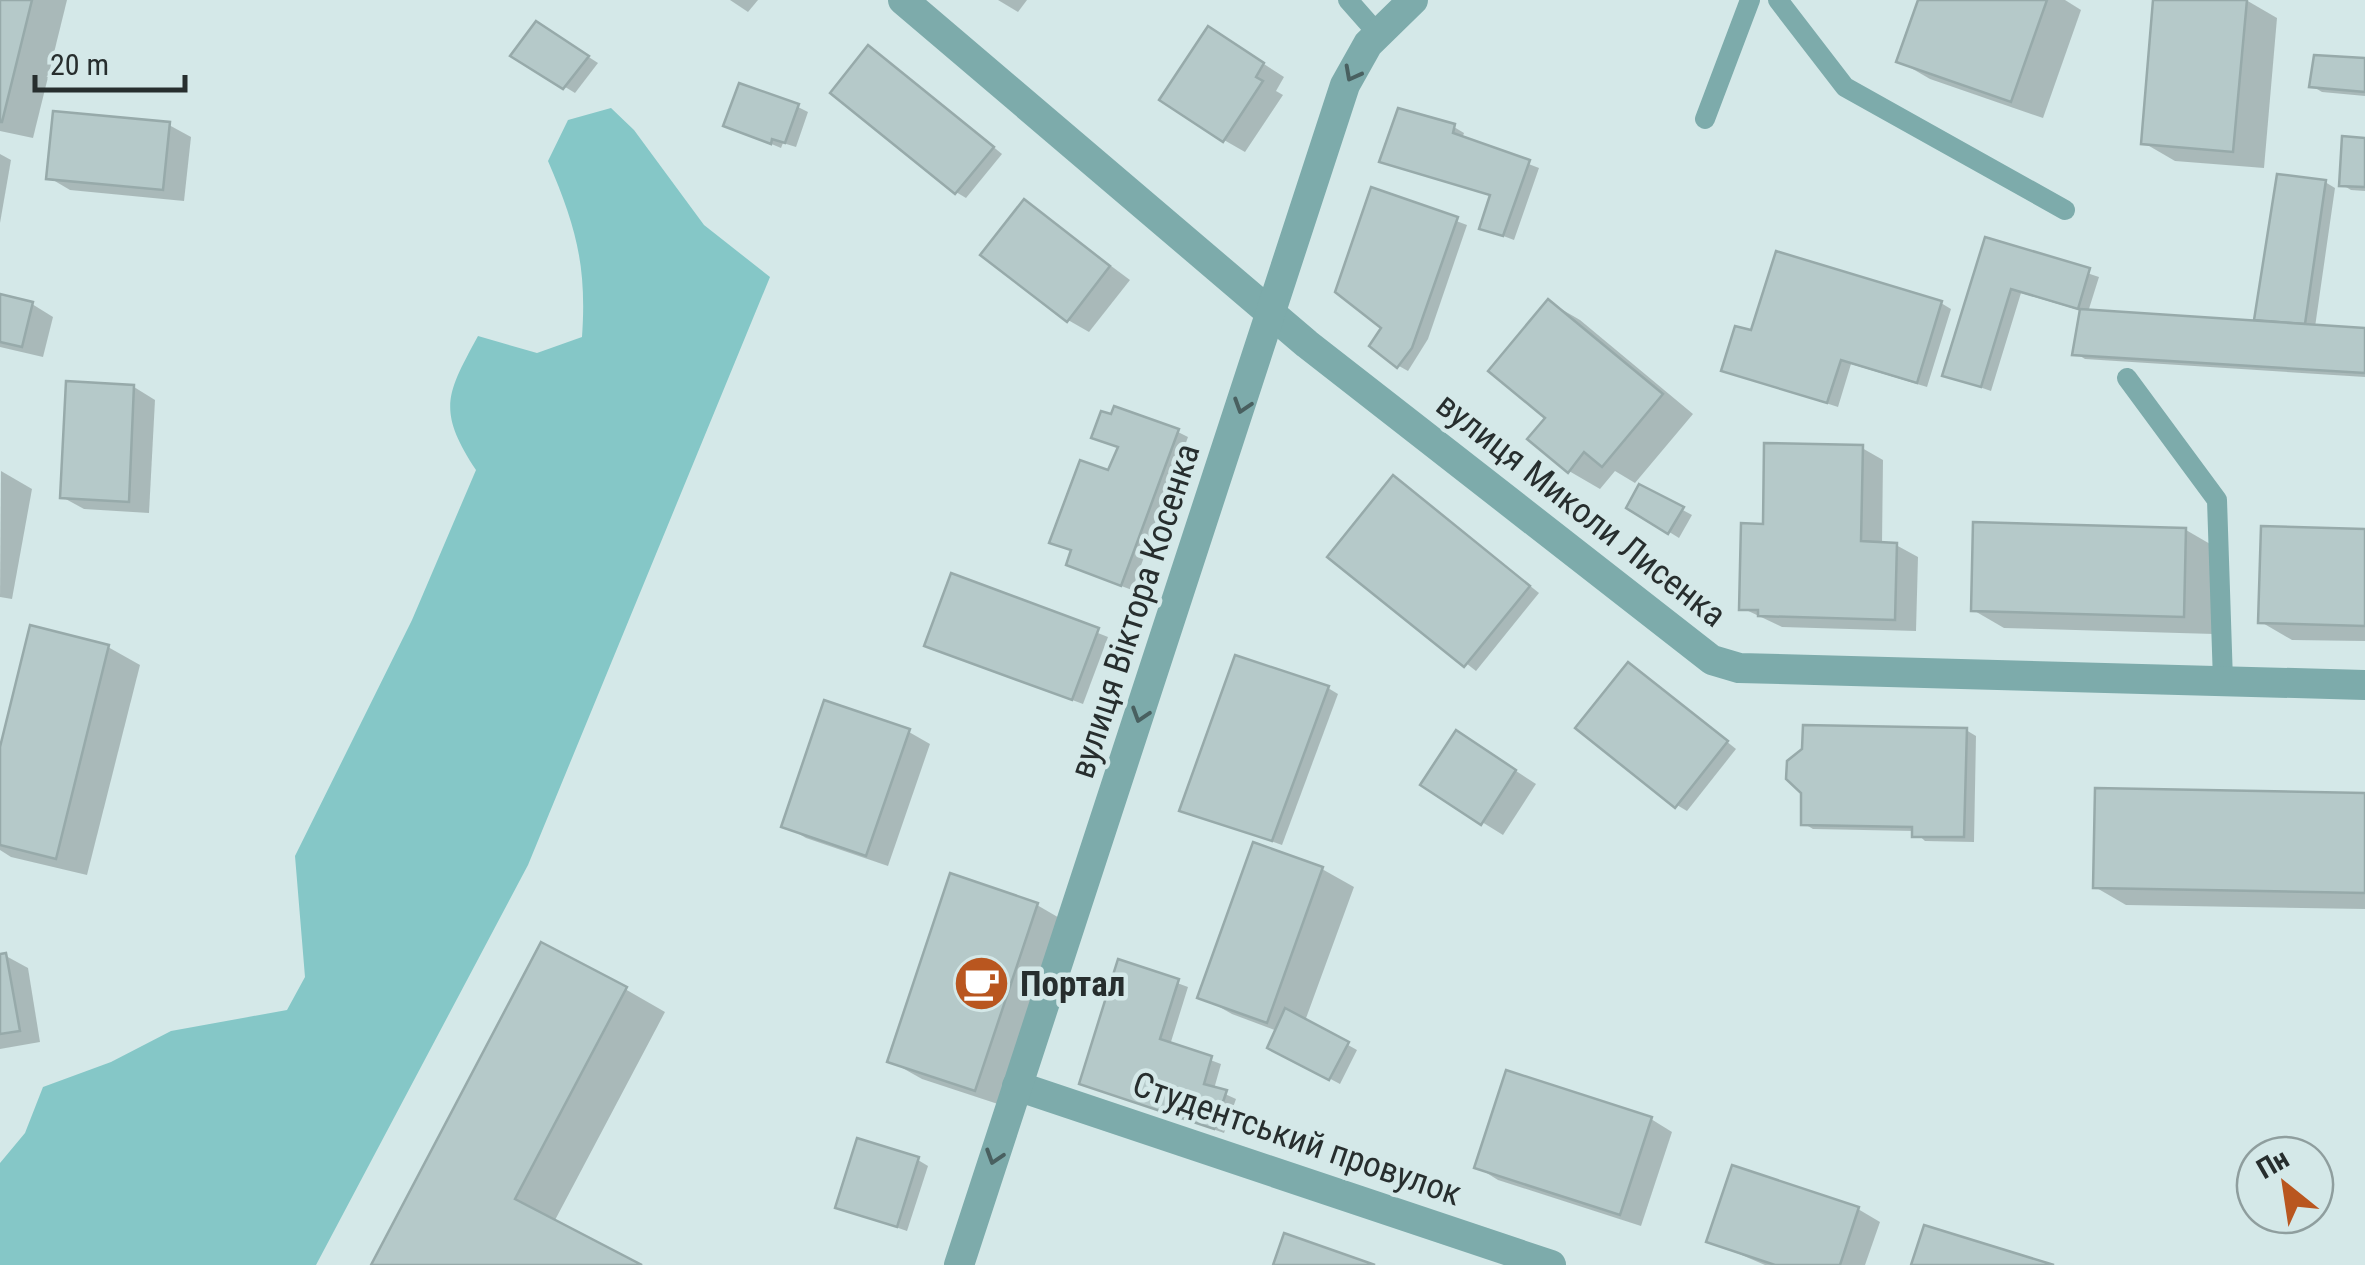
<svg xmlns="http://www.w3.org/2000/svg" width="2365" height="1265" font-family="'Roboto Condensed',sans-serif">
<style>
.green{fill:#85c7c7}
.shadow{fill:#0003}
.building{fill:#b5c9c9;stroke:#97aaaa;stroke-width:2.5}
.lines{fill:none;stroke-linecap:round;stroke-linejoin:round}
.lane{stroke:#7dabab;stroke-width:20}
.street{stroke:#7dabab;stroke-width:30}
.oneway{stroke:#496060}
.labels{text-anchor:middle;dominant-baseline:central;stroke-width:9;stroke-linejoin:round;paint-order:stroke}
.street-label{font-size:35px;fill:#272e2e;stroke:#d4e8e8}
.poi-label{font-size:35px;font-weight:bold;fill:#272e2e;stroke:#d4e8e8;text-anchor:start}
</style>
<rect width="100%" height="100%" fill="#d4e8e8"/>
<path class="green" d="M611,108L634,130L704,225L770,277L528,865L316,1265H0V1163L25,1133L43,1087L111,1062L171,1031L287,1010L305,977L295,856L412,620L476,470C437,410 446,395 478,336L537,353L582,337C587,266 576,226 548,161L568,120Z"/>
<g class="shadow">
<path d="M0,0H67L33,138L0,131Z"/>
<path d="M730,0H758L748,12Z"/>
<path d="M998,0H1027L1018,12Z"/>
<path d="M1921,0H2065L2081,10L2043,118L1930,79L1899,61Z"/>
<path d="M2156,0H2246L2277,18L2264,168L2175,161L2144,143Z"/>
<path d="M547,30L598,63L575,93L513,55Z"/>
<path d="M1230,42L1284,77L1276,91L1283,95L1245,152L1224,140Z"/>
<path d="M879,54L1002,154L966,198L956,192Z"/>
<path d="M2365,61V96L2322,92L2312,86Z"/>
<path d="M798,107L808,112L796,147L783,143L781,148L726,125Z"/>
<path d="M169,125L191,137L184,201L70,190L48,177Z"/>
<path d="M1454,127L1464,133L1462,139L1539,168L1514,240L1482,228L1492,196L1382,161Z"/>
<path d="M2365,140V191L2351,190L2341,184Z"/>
<path d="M0,154L11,160L0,223Z"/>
<path d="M2279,176L2325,182L2335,188L2315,327L2365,330V377L2085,359L2075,353L2082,311L2021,293L1991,391L1945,375L1987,240L2099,277L2088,312L2256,323Z"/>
<path d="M1373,190L1467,225L1428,339L1408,371L1399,366Z"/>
<path d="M1025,202L1130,280L1089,332L1068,320Z"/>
<path d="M0,297L32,304L53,317L43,357L0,347Z"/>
<path d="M1549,302L1580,320L1693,414L1635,483L1615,471L1600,489L1569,471L1549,418Z"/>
<path d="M1941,303L1951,309L1927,387L1851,364L1838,407L1724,370L1752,334Z"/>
<path d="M134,387L155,400L149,513L84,509L62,497Z"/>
<path d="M1178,432L1188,437L1132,590L1079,570L1073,551L1052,542L1109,473L1120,448L1094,437Z"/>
<path d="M1862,448L1883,460L1882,545H1896L1918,557L1916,631L1782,627L1742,608L1765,526Z"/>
<path d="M1,471L32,489L12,599L0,597Z"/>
<path d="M1404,484L1539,593L1476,671L1331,556Z"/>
<path d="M1640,487L1692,515L1679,538L1629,507Z"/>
<path d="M2186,530L2217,548L2214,634L2004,628L1973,610Z"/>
<path d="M2365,532V641L2292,640L2261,622Z"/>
<path d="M953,576L1108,637L1083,704L938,650Z"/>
<path d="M108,647L140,665L87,875L11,857L0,850V758Z"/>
<path d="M1639,671L1736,749L1687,811L1677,805Z"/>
<path d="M1328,688L1338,694L1282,845L1182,810Z"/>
<path d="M1966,730L1976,736L1974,842L1925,841L1914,831L1813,829L1803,823Z"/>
<path d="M909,732L930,744L888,866L806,838L784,825Z"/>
<path d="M1478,746L1536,784L1503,835L1482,822Z"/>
<path d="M2365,795V909L2126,905L2095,887Z"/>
<path d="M1255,845L1322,869L1354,887L1305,1021L1357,1050L1340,1084L1270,1047L1277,1031L1232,1014L1200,996Z"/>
<path d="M1037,905L1068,923L1007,1107L922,1079L890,1061Z"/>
<path d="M6,956L28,968L40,1042L0,1049V957Z"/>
<path d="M1120,962L1188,987L1170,1045L1221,1064L1214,1089L1236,1099L1224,1133L1082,1083Z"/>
<path d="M625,989L665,1012L554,1222L636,1265H374Z"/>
<path d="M1651,1119L1672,1132L1641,1226L1498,1180L1477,1167Z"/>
<path d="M918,1160L928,1166L907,1231L838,1207Z"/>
<path d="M1734,1168L1858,1209L1880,1222L1865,1265H1765L1709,1241Z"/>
</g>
<g class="building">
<path d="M0,0H32L2,122H0Z"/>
<path d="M1918,0H2047L2011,102L1896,62Z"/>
<path d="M2153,0H2247L2233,152L2141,144Z"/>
<path d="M536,21L589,56L563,89L510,56Z"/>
<path d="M1208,26L1264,63L1256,77L1263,81L1223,142L1159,100Z"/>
<path d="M868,45L994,147L955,194L830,93Z"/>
<path d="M2314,55L2365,58V92L2309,87Z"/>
<path d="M739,83L799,104L785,143L772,139L771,144L723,126Z"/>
<path d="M1398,108L1455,124L1453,133L1530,160L1503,236L1479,229L1490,195L1379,162Z"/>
<path d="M53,111L170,122L163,190L46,179Z"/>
<path d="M2342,136L2365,138V187L2339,186Z"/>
<path d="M2277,174L2326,180L2305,324L2254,320Z"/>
<path d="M1371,187L1458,217L1412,348L1397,368L1369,346L1381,328L1335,292Z"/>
<path d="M1024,199L1110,266L1067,322L980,255Z"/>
<path d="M1985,237L2090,268L2078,309L2011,289L1981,387L1942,376Z"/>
<path d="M1776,251L1942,301L1917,383L1841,360L1827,403L1721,371L1735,326L1751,330Z"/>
<path d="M0,294L33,302L22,347L0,342Z"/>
<path d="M1548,299L1663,394L1602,467L1584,452L1568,473L1527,439L1545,418L1488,371Z"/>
<path d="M2080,309L2365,328V373L2072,355Z"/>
<path d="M66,381L134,385L129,502L60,498Z"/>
<path d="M1114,406L1179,429L1121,586L1066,565L1071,550L1049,543L1080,460L1108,470L1118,447L1091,438L1101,411L1111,414Z"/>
<path d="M1764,443L1863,445L1861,541L1897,543L1895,620L1758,616V610H1739L1741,523L1763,524Z"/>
<path d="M1393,475L1530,586L1464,667L1327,557Z"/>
<path d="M1639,484L1684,507L1668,534L1626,508Z"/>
<path d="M1973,522L2186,528L2184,617L1971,611Z"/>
<path d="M2261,526L2365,529V626L2258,623Z"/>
<path d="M951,573L1099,628L1072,700L924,646Z"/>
<path d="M30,625L109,645L56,859L0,845V747Z"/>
<path d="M1235,655L1329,686L1272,841L1179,811Z"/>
<path d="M1628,662L1728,741L1675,808L1575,728Z"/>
<path d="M824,700L910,729L866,856L781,827Z"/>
<path d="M1803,725L1967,728L1964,837H1912V827L1801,825V793L1786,779L1787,761L1802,749Z"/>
<path d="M1456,730L1516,770L1481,825L1420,785Z"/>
<path d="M2095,788L2365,793V893L2093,888Z"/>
<path d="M1253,842L1323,867L1267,1023L1197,998Z"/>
<path d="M950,873L1038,903L975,1091L887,1062Z"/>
<path d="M541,942L627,987L515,1199L642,1265H371Z"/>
<path d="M6,953L20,1031L0,1034V954Z"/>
<path d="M1118,959L1179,979L1160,1039L1212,1056L1204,1084L1227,1090L1214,1129L1079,1084Z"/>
<path d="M1285,1008L1349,1042L1329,1080L1267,1048Z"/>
<path d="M1506,1070L1652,1117L1620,1215L1474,1168Z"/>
<path d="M857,1138L919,1157L897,1227L835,1208Z"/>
<path d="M1732,1165L1859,1207L1840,1265H1775L1706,1242Z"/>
<path d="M1924,1225L2054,1265H1911Z"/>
<path d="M1284,1233L1375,1265H1273Z"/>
</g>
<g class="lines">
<g class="lane">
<path d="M1348,0L1378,34"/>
<path d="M1778,0L1845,87L2065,210"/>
<path d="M1705,119L1750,0"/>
<path d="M2127,378L2217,500L2223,681"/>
</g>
<g class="street">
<path d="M903,0L1307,344L1712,660L1739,668L2365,685"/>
<path d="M1017,1086L1551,1265"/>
<path d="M959,1265L1345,85L1368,44L1413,0"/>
</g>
</g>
<defs><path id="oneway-chevron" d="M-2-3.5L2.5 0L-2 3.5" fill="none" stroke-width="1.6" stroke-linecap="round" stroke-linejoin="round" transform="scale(2.5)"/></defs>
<g class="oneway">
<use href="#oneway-chevron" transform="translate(1352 74) rotate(118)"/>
<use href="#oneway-chevron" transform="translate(1242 406) rotate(108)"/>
<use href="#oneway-chevron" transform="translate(1140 715) rotate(108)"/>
<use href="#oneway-chevron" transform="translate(994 1157) rotate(108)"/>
</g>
<defs>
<symbol id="cafe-disc" viewBox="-11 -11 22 22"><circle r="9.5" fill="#b9561f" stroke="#d4e8e8"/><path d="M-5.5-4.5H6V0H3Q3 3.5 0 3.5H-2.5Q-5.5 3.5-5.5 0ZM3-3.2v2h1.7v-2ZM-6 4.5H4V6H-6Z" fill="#fff"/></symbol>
</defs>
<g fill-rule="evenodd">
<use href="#cafe-disc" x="950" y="952" width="63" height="63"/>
</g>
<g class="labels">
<g class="street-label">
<text transform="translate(1581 510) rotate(38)">вулиця Миколи Лисенка</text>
<text transform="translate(1135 611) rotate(-72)">вулиця Віктора Косенка</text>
<text transform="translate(1297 1139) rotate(19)">Студентський провулок</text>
</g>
<g class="poi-label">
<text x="1020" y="984">Портал</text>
</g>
</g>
<g transform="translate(2285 1185) rotate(330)"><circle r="48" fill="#d4e8e8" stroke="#8f9e9e" stroke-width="2.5"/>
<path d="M0-8L18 38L0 25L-18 38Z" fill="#b9561f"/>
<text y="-15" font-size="28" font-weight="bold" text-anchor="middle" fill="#272e2e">Пн</text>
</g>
<path d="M35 75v15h150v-15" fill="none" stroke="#272e2e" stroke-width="5"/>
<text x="50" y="75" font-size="30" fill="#272e2e" stroke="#d4e8e8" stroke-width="8" paint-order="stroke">20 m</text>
</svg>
